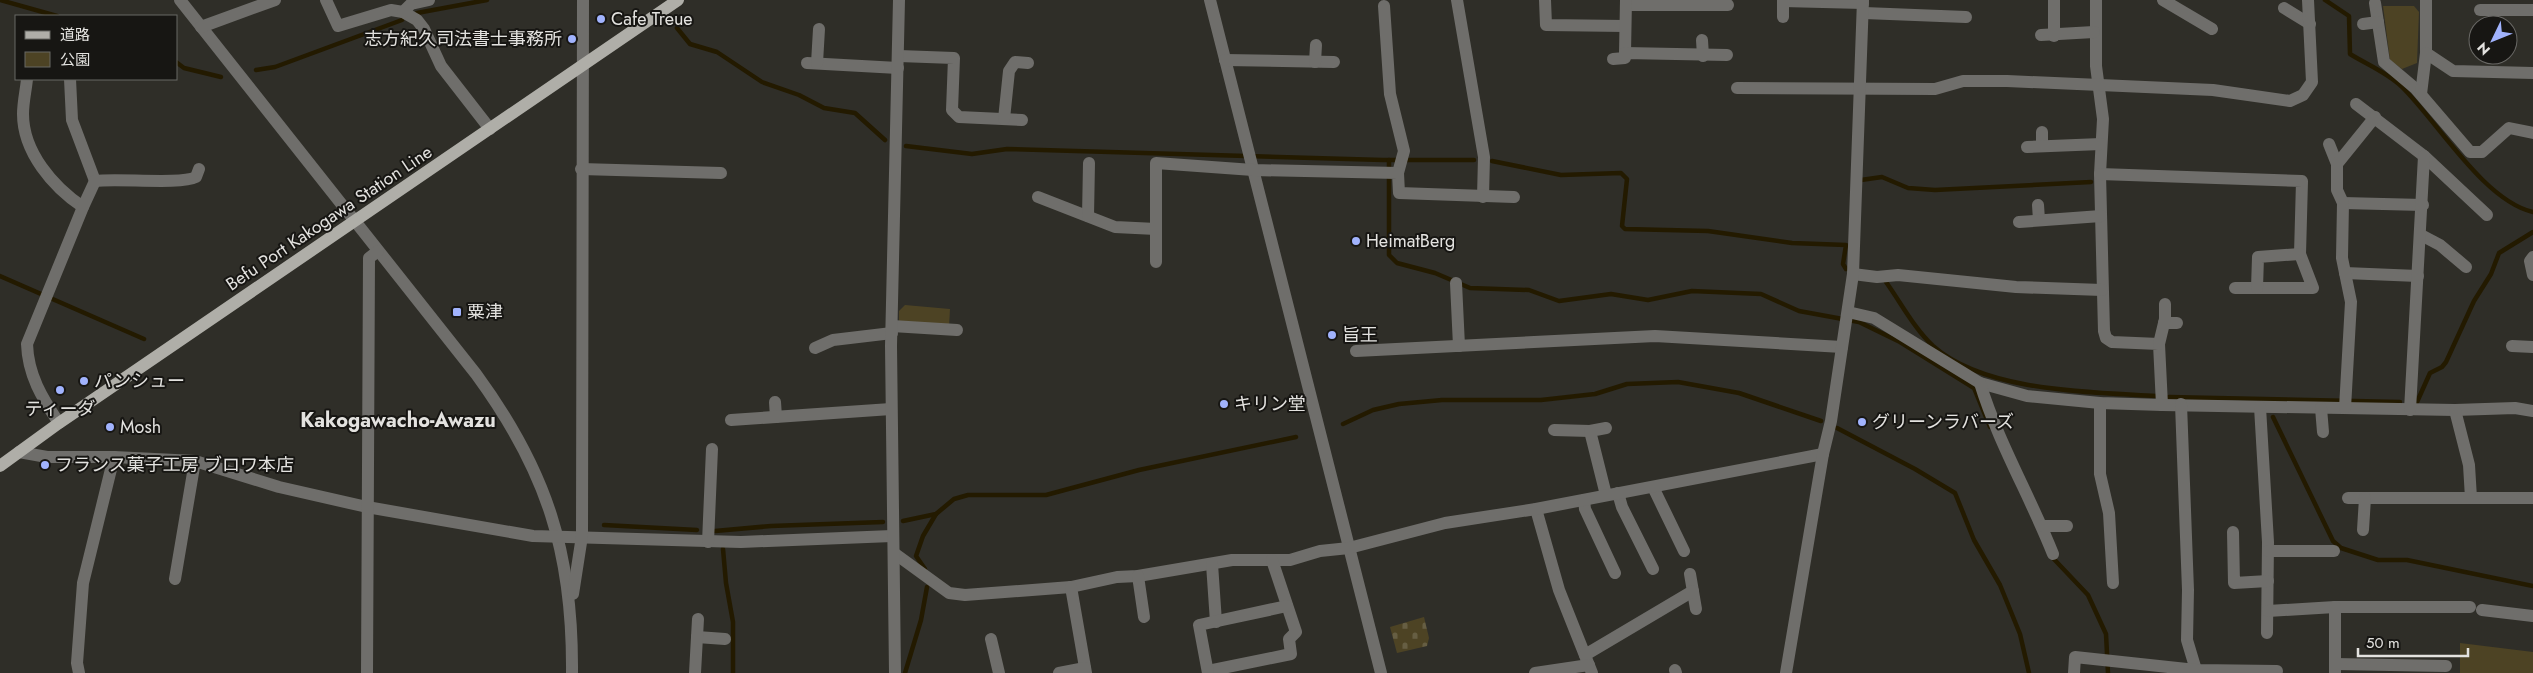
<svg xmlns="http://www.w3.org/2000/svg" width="2533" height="673" font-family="Jost,'Noto Sans JP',sans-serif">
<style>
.green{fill:#4d4324}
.cemetery{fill:url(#cemetery-stones)}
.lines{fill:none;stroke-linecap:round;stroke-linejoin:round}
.stream{stroke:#231a00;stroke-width:4.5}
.minor{stroke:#6f6e6b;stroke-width:12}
.major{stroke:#afaea8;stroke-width:12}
.poi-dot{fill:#a1b3fd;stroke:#171613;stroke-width:2}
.labels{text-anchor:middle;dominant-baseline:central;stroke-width:4;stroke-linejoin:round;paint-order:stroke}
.poi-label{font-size:18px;fill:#e3e2df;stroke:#171613;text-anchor:start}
.street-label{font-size:18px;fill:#e3e2df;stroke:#171613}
.quarter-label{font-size:20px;font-weight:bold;fill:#e3e2df;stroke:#171613}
</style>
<defs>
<pattern id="cemetery-stones" width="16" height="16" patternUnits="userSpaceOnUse" patternTransform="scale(1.25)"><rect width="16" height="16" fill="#4d4324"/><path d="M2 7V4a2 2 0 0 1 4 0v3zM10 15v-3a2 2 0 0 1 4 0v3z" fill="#665e43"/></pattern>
</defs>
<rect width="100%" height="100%" fill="#2f2e28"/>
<g class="green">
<path d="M2383,6H2414L2419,12L2417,63L2402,69L2390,60Z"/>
<path d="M905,305L950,309L949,327L899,324V311Z"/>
<path d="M2460,643L2533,652V673H2460Z"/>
</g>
<path class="cemetery" d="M1424,617L1429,638L1427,646L1397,653L1390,627Z"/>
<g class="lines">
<g class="stream">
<path d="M0,0L57,16"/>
<path d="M2325,0L2349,16L2350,54C2366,64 2388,73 2402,87C2437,121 2484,201 2533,212"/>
<path d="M417,13L487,0"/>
<path d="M677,28L690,44L717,52L762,82L799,95L824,108L855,113L885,140"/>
<path d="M176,62L184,68L221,77"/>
<path d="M256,70L275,67L402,20"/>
<path d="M906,146L972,154L1007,149L1383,160H1474"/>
<path d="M1389,160V255L1397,263L1435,273L1470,288L1529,290L1559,301L1611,294L1648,300L1692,291L1761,294L1799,311L1859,322L1900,342L1974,388L1990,427"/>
<path d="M1492,161L1561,175L1621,173L1627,179L1622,226L1625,229L1708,231L1792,243L1846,245L1843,264L1846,269"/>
<path d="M1861,180L1882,177L1908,188L1935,190L2091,182"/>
<path d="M0,276L144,339"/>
<path d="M1886,282C1901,303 1914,328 1933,346C1985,392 2090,392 2156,396"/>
<path d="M2169,397L2400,402"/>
<path d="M2417,402L2430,373L2442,367L2446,362L2474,301L2491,274L2499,253L2533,232"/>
<path d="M2273,417L2333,541L2341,548L2378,560H2407L2533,586"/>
<path d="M1343,424L1373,410L1399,404L1442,400H1541L1595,394L1627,384L1678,382L1739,393L1821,421"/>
<path d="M1837,428L1915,469L1955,493L1974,540L2000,585L2020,634L2029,673"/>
<path d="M903,521L936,514L954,499L968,495H1046L1139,470L1296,437"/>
<path d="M604,525L697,530"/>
<path d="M715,531L771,526L883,522"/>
<path d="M723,549L726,583L733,622V673"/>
<path d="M2051,556L2088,595L2106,634L2108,673"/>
<path d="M925,569L916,556L923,536L936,514"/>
<path d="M905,673L921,620L927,587"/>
</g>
<g class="minor">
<path d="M180,0L476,374C547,471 573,553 572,673"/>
<path d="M326,0L338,26L391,10L403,12L417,20L424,29L441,66L490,129"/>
<path d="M1210,0L1381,673"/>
<path d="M1457,0L1484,157L1483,197"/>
<path d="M1545,0L1546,25L1625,26"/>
<path d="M2096,0V66L2103,119L2100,174L2104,331L2106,338L2112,342L2159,344L2162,405"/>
<path d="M2163,0L2212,29"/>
<path d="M2426,0V53L2453,71L2533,73"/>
<path d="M1783,1L1863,3"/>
<path d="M2375,3L2384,62L2416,89L2470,152H2482L2509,128L2533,133"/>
<path d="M1626,5H1728"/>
<path d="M1384,6L1390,94L1404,151L1398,173"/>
<path d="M2284,8L2310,24"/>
<path d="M2480,10H2533"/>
<path d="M403,12L411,4L429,0"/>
<path d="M1864,13L1966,17"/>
<path d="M1783,17V0"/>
<path d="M2363,24L2378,22"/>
<path d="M201,27L275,0"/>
<path d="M2041,35L2094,32"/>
<path d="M2054,36V0"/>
<path d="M1702,40L1703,56"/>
<path d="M1625,53L1626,0"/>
<path d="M899,56L954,58L952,110L959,117L1022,120"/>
<path d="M1613,59L1625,58V53L1727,55"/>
<path d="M1225,60L1334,62"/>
<path d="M1315,62L1316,45"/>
<path d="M807,63L898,68"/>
<path d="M817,63L819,29"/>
<path d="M27,79C26,90 23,102 23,114C23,152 53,187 83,207"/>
<path d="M70,79L72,120L95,181"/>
<path d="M1737,88L1935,89L1963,81H2007L2213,90L2290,101L2303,95L2312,82L2308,0"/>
<path d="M2421,94L2426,53"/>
<path d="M2356,104L2424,156L2487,215"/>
<path d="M1004,119L1009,71L1015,62L1028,63"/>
<path d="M2329,144L2337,164"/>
<path d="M2042,146V132"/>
<path d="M2027,147L2101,144"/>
<path d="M581,169L721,173"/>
<path d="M2100,174L2302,181L2300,254L2313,288H2235"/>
<path d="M1038,197L1115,227L1156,229"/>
<path d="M2343,203L2423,205"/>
<path d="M2038,205L2039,220"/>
<path d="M1088,216L1089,163"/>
<path d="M2019,222L2101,216"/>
<path d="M2421,235L2440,245L2466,267"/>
<path d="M2533,257L2530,261L2533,275"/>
<path d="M1156,262V163L1253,170L1398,173L1399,193L1514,197"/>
<path d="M2345,273L2418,276"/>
<path d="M1853,274L1877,277L1898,275L2016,287L2102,290"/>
<path d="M1456,283L1459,346"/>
<path d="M2257,288L2258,257L2300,254"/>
<path d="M1848,312L1874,318L1980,383L2027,396L2100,403L2162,405L2455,410L2515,408L2533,411"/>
<path d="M2164,323H2177"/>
<path d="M892,326L957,330"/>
<path d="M2159,344L2165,319V304"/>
<path d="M2512,346L2533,347"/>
<path d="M815,348L833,340L892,333"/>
<path d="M1356,351L1655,336L1842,347"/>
<path d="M1980,383C1998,442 2030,496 2053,554"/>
<path d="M775,402L776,417"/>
<path d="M2100,403V474L2109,513L2113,583"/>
<path d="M2181,404L2188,590L2187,640L2196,670"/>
<path d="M2260,407L2268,542L2267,633"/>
<path d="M2321,408L2323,432"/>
<path d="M2345,408L2351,302L2342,258L2343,203L2337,190V164L2375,117"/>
<path d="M2410,410L2424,156"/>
<path d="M2455,410L2469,465L2471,498"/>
<path d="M731,420L891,409"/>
<path d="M59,423C42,398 28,375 27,344L83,207L95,181C119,178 180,185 196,177L199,169"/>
<path d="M1554,430L1590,431"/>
<path d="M19,452L47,457H114L83,583L77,663L79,673"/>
<path d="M114,457L195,461L279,487L367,507L533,536L741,542L892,536"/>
<path d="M1653,487L1684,551"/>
<path d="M1618,493L1622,507L1653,569"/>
<path d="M1606,495L1590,431L1606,428"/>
<path d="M2348,498H2533"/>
<path d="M1584,500L1585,509L1615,573"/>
<path d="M1536,509L1559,590L1592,673"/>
<path d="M2042,526H2067"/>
<path d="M2363,530L2365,498"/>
<path d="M2233,532L2234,583L2268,581"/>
<path d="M708,542L712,449"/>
<path d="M2268,551H2334"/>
<path d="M894,553L949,593L965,595L1071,587L1117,577L1138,576L1232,560H1290L1320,551L1349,548L1445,523L1536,509L1823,454"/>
<path d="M1212,564L1216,622"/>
<path d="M1690,574L1696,609"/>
<path d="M1138,576L1144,617"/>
<path d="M175,579L195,461"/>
<path d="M1071,587L1086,673"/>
<path d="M573,594L582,536L583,0"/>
<path d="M2482,610L2533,616"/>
<path d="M2268,611L2335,607H2470"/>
<path d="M697,637L725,639"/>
<path d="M991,639L999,673"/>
<path d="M1585,655L1693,591"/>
<path d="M2335,664L2446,666"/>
<path d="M1675,670L1676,673"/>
<path d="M1208,671L1291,654L1289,639L1296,632L1272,560"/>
<path d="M367,673L369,258L378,251"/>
<path d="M695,673L698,619"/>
<path d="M895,673L891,346L899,0"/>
<path d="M1059,673L1085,668"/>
<path d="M1208,673L1199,625L1287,606"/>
<path d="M1535,673L1589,665"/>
<path d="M1786,673L1823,454L1831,421L1853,274L1863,0"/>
<path d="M2074,673L2075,657L2196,670L2277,671"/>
<path d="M2335,673V607"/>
</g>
<path class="major" d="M0,466L59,423L678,0"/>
</g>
<g class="poi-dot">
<circle cx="601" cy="19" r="5"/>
<circle cx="572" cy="39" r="5"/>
<circle cx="1356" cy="241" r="5"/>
<rect x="452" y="307" width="10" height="10" rx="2.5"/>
<circle cx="1332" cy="335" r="5"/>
<circle cx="84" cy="381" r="5"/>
<circle cx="60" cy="390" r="5"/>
<circle cx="1224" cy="404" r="5"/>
<circle cx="1862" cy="422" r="5"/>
<circle cx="110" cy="427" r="5"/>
<circle cx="45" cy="465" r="5"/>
</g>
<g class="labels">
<g class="poi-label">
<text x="611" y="19">Cafe Treue</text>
<text x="562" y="39" text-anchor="end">志方紀久司法書士事務所</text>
<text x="1366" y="241">HeimatBerg</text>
<text x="467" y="312">粟津</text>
<text x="1342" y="335">旨王</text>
<text x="94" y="381">パンシュー</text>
<text x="1234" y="404">キリン堂</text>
<text x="60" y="409" text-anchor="middle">ティーダ</text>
<text x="1872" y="422">グリーンラバーズ</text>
<text x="120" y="427">Mosh</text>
<text x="55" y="465">フランス菓子工房 ブロワ本店</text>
</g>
<g class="street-label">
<text transform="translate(329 218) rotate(-34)">Befu Port Kakogawa Station Line</text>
</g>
<g class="quarter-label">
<text x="398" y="420">Kakogawacho-Awazu</text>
</g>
</g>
<rect x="15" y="15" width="162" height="65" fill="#171613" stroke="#696865"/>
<rect x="25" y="31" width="25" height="8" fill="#afaea8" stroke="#696865"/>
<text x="60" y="40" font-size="15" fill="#e3e2df">道路</text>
<rect x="25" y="52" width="25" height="15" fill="#4d4324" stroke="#696865"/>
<text x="60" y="65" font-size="15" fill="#e3e2df">公園</text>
<g transform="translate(2493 40) rotate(227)"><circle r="24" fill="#171613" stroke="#696865"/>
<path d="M0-4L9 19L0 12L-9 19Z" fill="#a1b3fd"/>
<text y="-8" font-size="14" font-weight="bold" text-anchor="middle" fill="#e3e2df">N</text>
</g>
<path d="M2358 648v8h110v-8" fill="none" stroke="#e3e2df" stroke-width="2.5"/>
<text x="2366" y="648" font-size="15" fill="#e3e2df" stroke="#171613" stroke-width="4" paint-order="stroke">50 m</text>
</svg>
